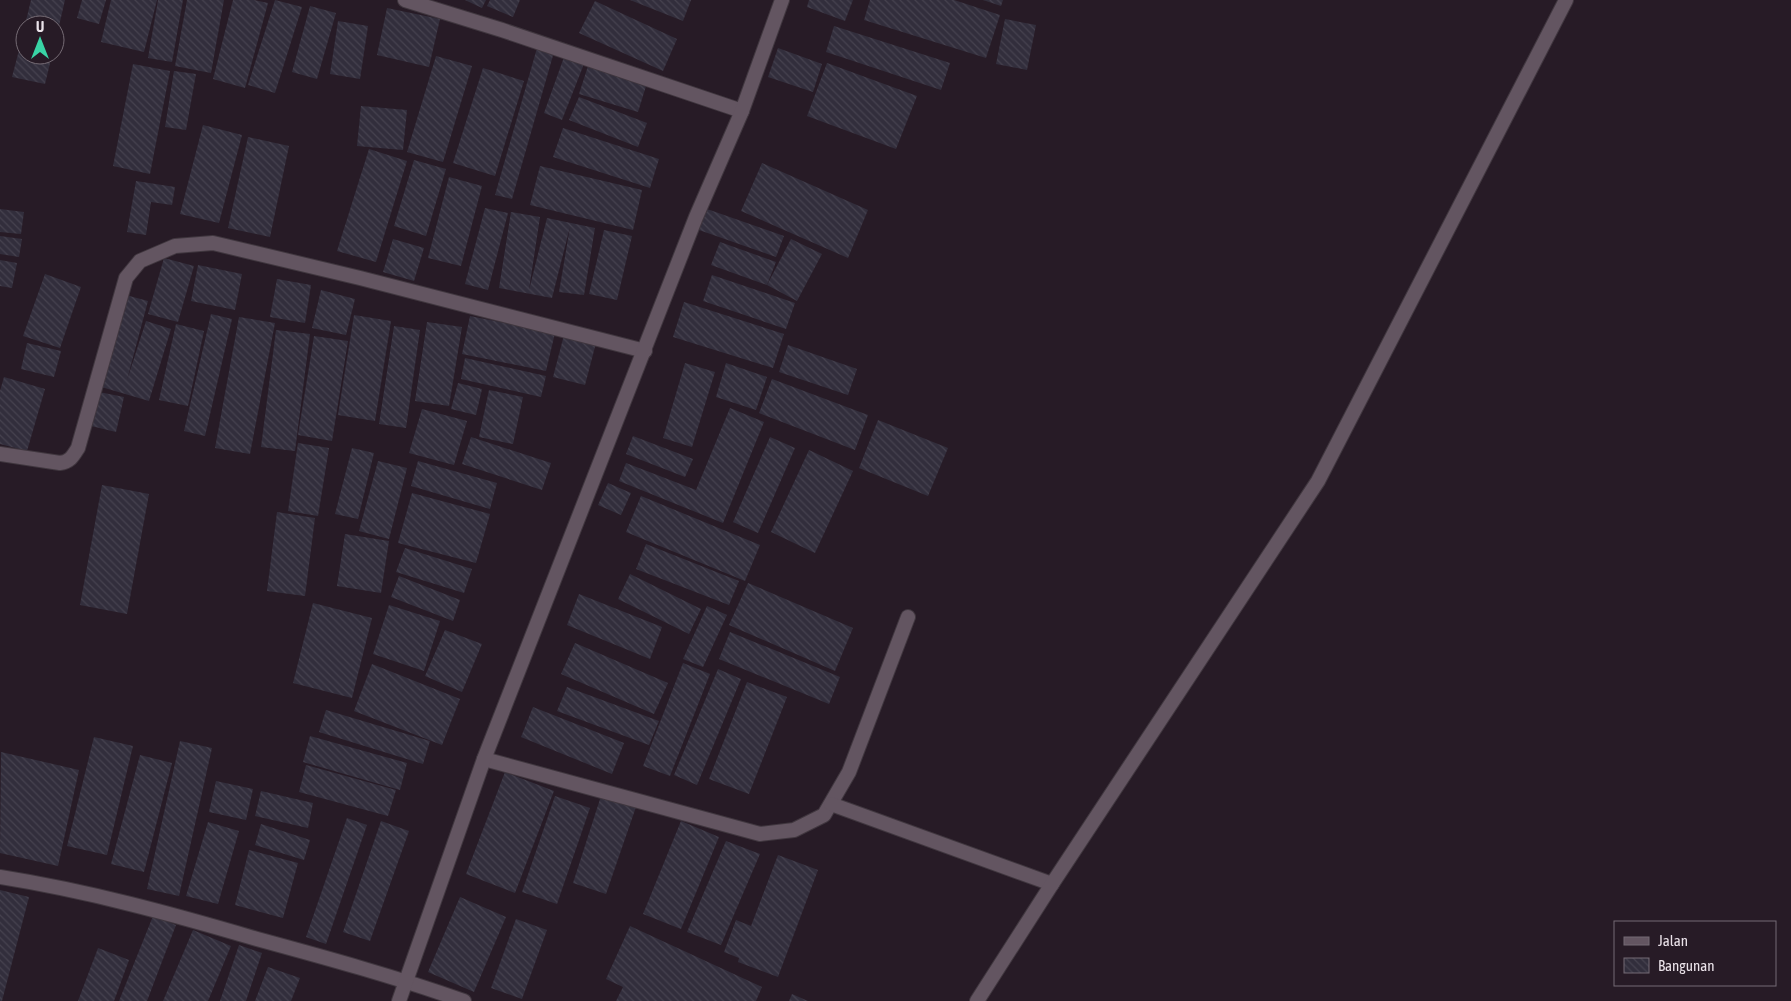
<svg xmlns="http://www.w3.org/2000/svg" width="1791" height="1001" font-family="'Asap Condensed',sans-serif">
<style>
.building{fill:url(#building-back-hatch)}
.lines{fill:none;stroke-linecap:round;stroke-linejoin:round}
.minor-casing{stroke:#40373f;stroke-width:16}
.tertiary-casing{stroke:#40373f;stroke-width:16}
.minor{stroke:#635561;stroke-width:14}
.tertiary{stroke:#635561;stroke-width:14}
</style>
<defs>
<pattern id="building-back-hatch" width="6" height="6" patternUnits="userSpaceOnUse" patternTransform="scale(1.25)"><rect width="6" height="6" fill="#322e3c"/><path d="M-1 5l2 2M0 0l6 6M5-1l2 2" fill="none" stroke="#46424f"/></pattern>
</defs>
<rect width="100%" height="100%" fill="#271b26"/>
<g class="building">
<path d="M31,0H65L56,39L55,25H25Z"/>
<path d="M82,0H106L99,24L77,18Z"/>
<path d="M111,0H157L144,52L101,42Z"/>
<path d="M158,0H183L172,62L148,58Z"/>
<path d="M187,0H224L211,73L175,66Z"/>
<path d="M233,0H254L268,3L245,88L213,79Z"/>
<path d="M275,0L302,7L275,93L248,85Z"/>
<path d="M465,0H486L482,8Z"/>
<path d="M490,0H520L513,17L487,6Z"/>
<path d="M630,0H691L683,21Z"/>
<path d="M809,0H853L845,21L807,7Z"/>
<path d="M870,0H954L1000,15L986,58L864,20Z"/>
<path d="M983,0H1003L1001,6Z"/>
<path d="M595,1L677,39L663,71L579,33Z"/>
<path d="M310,6L336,13L317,79L292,72Z"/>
<path d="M387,8L440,19L429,67L377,55Z"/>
<path d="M1005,19L1036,25L1027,70L996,64Z"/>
<path d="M338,21L368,26L360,79L330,74Z"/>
<path d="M834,26L950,63L941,90L826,52Z"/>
<path d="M25,27V55H52L45,84L12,77Z"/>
<path d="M537,48L554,52L512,199L495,195Z"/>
<path d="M778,48L822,64L813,92L768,77Z"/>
<path d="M436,56L472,66L443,162L407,152Z"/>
<path d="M564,57L584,64L562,120L544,113Z"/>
<path d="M827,63L917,96L896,149L807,116Z"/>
<path d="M133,64L170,71L150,174L113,166Z"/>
<path d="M588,66L647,83L638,112L579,94Z"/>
<path d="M483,68L524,81L495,176L453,163Z"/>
<path d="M174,71L196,74L186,130L165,127Z"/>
<path d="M579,97L647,123L638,147L569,120Z"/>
<path d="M361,106L407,110L403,150L357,146Z"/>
<path d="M203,125L242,135L219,223L180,214Z"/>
<path d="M563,128L659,159L650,188L553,157Z"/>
<path d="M248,137L289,146L270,237L228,228Z"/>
<path d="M369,149L407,161L376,262L337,251Z"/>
<path d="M414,160L446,169L426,236L394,226Z"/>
<path d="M762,163L868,210L848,258L741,211Z"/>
<path d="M540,166L642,190L633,230L530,205Z"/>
<path d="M449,177L482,186L461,266L428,258Z"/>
<path d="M136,181L175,187L172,205L151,202L146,235L127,232Z"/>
<path d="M485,208L508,213L488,290L465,284Z"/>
<path d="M0,209L24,212L21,234L0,232Z"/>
<path d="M707,209L784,236L776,257L699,230Z"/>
<path d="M511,212L540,217L529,290L547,218L595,228L584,295L559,292L570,227L552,298L499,288Z"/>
<path d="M604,230L632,236L617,300L589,294Z"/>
<path d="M0,236L22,239L19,257L0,254Z"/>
<path d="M393,239L424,248L414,281L383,272Z"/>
<path d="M791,239L822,254L797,301L767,285Z"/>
<path d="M720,242L776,262L767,285L711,265Z"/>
<path d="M164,258L194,266L178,322L148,314Z"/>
<path d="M0,260L17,263L12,288L0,286Z"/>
<path d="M198,265L242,274L235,310L191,301Z"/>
<path d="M45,274L81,287L60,348L23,336Z"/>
<path d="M712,275L795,303L786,329L703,301Z"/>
<path d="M277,279L311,285L305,323L270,317Z"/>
<path d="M321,290L355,299L346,335L312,328Z"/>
<path d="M122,294L148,301L127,380L146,321L171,329L149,401L98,386Z"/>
<path d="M684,302L784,334L773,368L673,337Z"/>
<path d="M211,314L232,319L205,436L184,431Z"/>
<path d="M354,315L391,321L375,421L338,415Z"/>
<path d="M470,316L555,333L546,371L462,354Z"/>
<path d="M239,317L275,323L250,454L215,448Z"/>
<path d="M427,322L462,327L449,406L415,401Z"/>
<path d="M176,324L204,331L188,406L159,400Z"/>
<path d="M394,326L420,330L406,428L379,424Z"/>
<path d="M276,330L310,334L295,451L261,447Z"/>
<path d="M564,335L596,343L585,385L553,377Z"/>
<path d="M314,336L348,341L332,441L298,435Z"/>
<path d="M27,343L61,351L54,377L21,369Z"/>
<path d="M788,345L857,369L848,395L779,372Z"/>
<path d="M465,358L546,376L541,397L461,379Z"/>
<path d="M685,363L715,372L692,447L663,438Z"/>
<path d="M726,363L767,377L756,410L716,397Z"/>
<path d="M4,377L45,389L27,451L0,444V391Z"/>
<path d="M772,379L868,415L855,450L759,413Z"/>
<path d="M458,383L482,389L476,415L451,409Z"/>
<path d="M489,390L523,397L513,444L479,437Z"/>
<path d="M94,391L124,397L116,432L87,425Z"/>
<path d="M730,408L764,422L723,523L619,481L626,463L696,490Z"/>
<path d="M422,409L467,421L454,465L409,453Z"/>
<path d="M878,420L948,448L928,496L859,468Z"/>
<path d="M633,436L693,459L685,477L626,454Z"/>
<path d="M471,437L551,463L542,490L462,464Z"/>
<path d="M770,437L795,448L758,533L733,522Z"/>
<path d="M298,443L329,448L318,516L288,511Z"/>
<path d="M352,448L374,453L358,519L335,514Z"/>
<path d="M809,450L853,471L815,553L771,532Z"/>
<path d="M378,461L407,468L389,539L359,531Z"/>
<path d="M418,461L497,483L490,509L411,486Z"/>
<path d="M608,483L631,493L621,515L598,505Z"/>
<path d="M102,485L149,494L127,614L80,605Z"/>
<path d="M412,493L490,514L476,563L398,543Z"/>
<path d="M641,496L760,545L745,581L626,532Z"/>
<path d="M277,512L315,518L305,596L267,591Z"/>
<path d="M345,534L389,541L381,593L337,586Z"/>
<path d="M646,544L739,581L729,605L636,569Z"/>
<path d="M405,548L472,569L464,593L396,572Z"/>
<path d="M630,574L701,609L689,634L618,599Z"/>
<path d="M399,576L460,600L453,621L391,597Z"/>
<path d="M748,583L853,628L835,671L729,625Z"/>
<path d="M579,594L662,627L650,659L567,625Z"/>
<path d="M313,603L372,618L352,698L293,683Z"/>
<path d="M389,605L440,621L424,671L373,654Z"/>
<path d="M707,606L727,615L703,667L683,659Z"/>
<path d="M445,630L482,644L462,692L425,676Z"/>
<path d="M730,632L840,677L829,704L719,659Z"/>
<path d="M575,643L668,683L654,714L561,674Z"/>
<path d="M683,663L710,674L670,776L643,766Z"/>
<path d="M372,664L460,699L442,745L354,711Z"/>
<path d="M718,669L741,679L697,785L674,775Z"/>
<path d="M747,682L787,697L749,794L709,779Z"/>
<path d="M567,687L659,721L649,745L557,711Z"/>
<path d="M533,707L624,743L612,774L521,737Z"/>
<path d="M326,710L430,741L423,764L319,732Z"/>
<path d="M310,736L407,763L400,790L303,762Z"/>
<path d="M94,737L133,746L107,855L67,846Z"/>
<path d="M180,741L212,748L179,896L147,889Z"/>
<path d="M1,752L79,770L58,866L0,853Z"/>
<path d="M140,755L172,763L144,872L111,864Z"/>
<path d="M306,765L396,790L388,816L299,792Z"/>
<path d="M505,772L554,791L515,893L466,874Z"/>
<path d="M216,781L253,789L246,820L209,812Z"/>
<path d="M261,791L313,803L308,828L255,816Z"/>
<path d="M555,796L590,808L557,904L522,892Z"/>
<path d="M601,796L636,807L606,894L573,883Z"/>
<path d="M347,818L367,825L326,944L306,937Z"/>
<path d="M381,821L409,831L370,941L343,932Z"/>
<path d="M681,821L719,837L681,929L643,914Z"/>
<path d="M208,822L239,831L218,904L186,896Z"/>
<path d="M261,824L310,840L304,860L255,845Z"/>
<path d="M726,841L760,854L721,945L687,932Z"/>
<path d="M249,850L298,863L283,918L235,905Z"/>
<path d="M778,855L818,870L778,977L738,962L739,958L724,952L736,920L751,926Z"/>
<path d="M0,890L29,897L2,1001H0Z"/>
<path d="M460,897L506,917L474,992L428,972Z"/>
<path d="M153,916L176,925L147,1001H119Z"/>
<path d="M516,919L547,930L522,999L491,988Z"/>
<path d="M630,926L762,987L756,1001H616L623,987L606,979Z"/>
<path d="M193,930L231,946L208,1001H163Z"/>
<path d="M239,945L262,953L246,1001H220Z"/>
<path d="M98,948L129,960L114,1001H78Z"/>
<path d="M268,967L300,978L291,1001H255Z"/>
<path d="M792,994L808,1001H789Z"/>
</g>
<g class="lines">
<defs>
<g id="minor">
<path d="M405,0L502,30L742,111"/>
<path d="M0,454L60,463C70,462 73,456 78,448L126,278L140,261L175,246L213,243L360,278L645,351"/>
<path d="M484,759L760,834L794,830L824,815L849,772L908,617"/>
<path d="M831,804L1052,884"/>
<path d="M0,877C88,891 172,914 257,939C327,958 396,977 464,1001"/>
<path d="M977,1001L1052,884L1318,481L1566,0"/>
</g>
<path id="tertiary" d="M399,1001L484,759L696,217L742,111L782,0"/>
</defs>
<use href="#minor" class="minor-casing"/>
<use href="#tertiary" class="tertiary-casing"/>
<use href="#minor" class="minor"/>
<use href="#tertiary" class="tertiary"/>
</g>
<rect x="1614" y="921" width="162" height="65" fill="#271b26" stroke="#756b74"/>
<rect x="1624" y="937" width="25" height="8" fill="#635561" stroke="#756b74"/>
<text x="1658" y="946" font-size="15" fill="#ebe3ea">Jalan</text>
<rect x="1624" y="958" width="25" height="15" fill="url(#building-back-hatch)" stroke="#756b74"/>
<text x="1658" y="971" font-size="15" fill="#ebe3ea">Bangunan</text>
<g transform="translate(40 40)"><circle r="24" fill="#271b26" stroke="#756b74"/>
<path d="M0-4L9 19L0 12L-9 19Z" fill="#39d4a5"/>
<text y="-8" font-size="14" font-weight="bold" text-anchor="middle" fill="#ebe3ea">U</text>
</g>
</svg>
